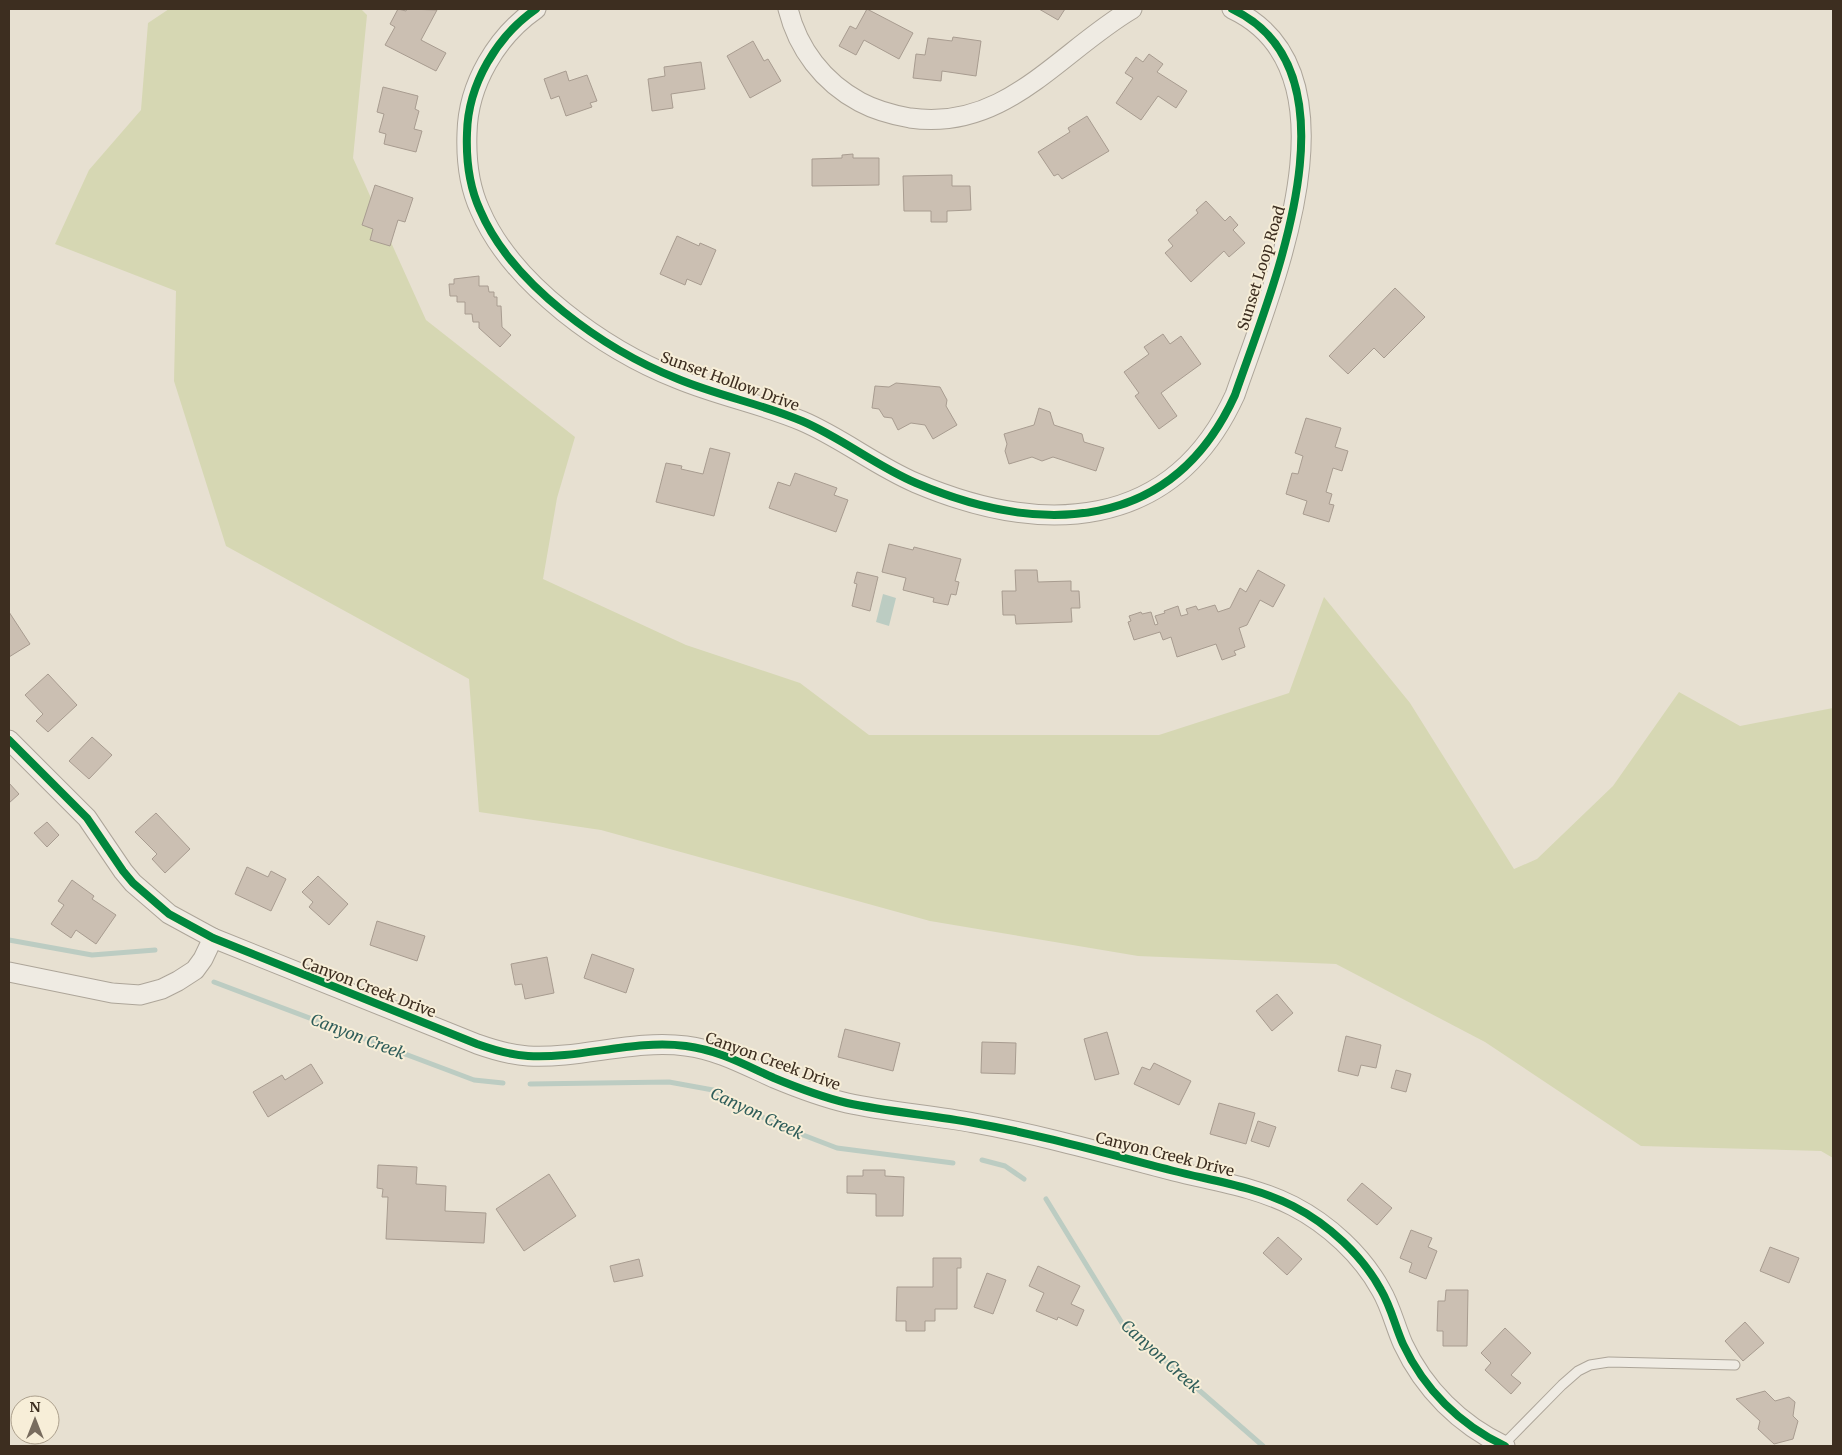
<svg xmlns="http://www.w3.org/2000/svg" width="1842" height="1455" font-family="Merriweather,serif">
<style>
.green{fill:#d6d7b3}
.water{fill:#bcccc2}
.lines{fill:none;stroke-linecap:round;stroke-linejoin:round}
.stream{stroke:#bcccc2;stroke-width:5}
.building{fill:#cbbfb2;stroke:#a89c90}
.lane-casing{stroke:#ada599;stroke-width:11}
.street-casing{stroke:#ada599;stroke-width:21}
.lane{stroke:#efebe3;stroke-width:9}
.street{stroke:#efebe3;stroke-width:19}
.cycleway-casing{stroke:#f7eed8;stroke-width:11}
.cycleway{stroke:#00873e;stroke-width:8}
.labels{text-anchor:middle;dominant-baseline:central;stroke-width:4;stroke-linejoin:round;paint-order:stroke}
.street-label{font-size:15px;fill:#3d2e20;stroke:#f7eed8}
.water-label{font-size:16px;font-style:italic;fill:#2f5d5a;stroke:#f7eed8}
</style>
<rect width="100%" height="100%" fill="#e7e0d1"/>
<path class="green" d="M169,9H361L367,15L353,158L426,320L575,437L557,498L543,579L686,645L800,683L869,735H1159L1289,693L1324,597L1410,703L1514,869L1537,859L1613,786L1679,692L1740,726L1833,708V1158L1821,1151L1641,1146L1485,1042L1336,964L1138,956L930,921L601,830L479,812L469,679L226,546L174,381L176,291L55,244L89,170L141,110L148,23Z"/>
<path class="water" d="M883,594L896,598L889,626L876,622Z"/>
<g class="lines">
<g class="stream">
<path d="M9,940L92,955L155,950"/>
<path d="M214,982L474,1080L503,1083"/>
<path d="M530,1084L669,1082L713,1090L777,1125L837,1148L953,1163"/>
<path d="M982,1160L1005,1166L1024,1179"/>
<path d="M1046,1199L1122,1323L1263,1446"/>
</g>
</g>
<g class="building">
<path d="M398,9L406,11L407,9L437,10L421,40L446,53L436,71L385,45L395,27L390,24Z"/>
<path d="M867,9L913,33L899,59L864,40L856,55L839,46L850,26L856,29Z"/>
<path d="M1039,9H1065L1058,20Z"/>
<path d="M953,37L981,41L976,76L942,71L941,81L913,78L916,54L925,55L928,38L952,41Z"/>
<path d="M753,41L764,61L768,59L781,81L750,98L727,56Z"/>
<path d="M1149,54L1163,64L1157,72L1187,91L1176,108L1158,96L1141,120L1116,103L1133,78L1125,73L1136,57L1143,62Z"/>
<path d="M701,62L705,89L671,94L673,108L652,111L648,79L665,76L664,67Z"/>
<path d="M566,71L569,81L587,75L597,101L590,103L592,107L566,116L559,96L551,99L544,79Z"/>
<path d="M383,87L418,96L415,109L419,111L414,129L422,131L416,152L384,144L386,134L379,132L384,114L377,112Z"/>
<path d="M1087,116L1109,151L1062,179L1058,174L1054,176L1038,152L1070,132L1068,128Z"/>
<path d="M853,154V158H879V185L812,186V159L842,158V155Z"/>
<path d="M952,175V186H970L971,210L947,211V222H931V211H904L903,176Z"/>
<path d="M375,185L413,198L405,222L398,220L390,246L370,240L373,229L362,225Z"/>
<path d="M1206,201L1225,221L1230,216L1238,225L1233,230L1245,243L1229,257L1224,251L1191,282L1165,253L1173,246L1168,240L1198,213L1196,210Z"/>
<path d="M677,236L699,246L700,243L716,250L701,285L687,279L685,285L660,274Z"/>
<path d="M479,276V286H488L489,292H494V297H497V306H501L502,327L511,335L500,347L479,328V322H473L472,314H465V302H457V296H450L449,284H454V279Z"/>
<path d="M1395,288L1425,317L1384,358L1374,348L1348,374L1329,356Z"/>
<path d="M1163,334L1170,344L1181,336L1201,364L1161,393L1177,416L1159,429L1135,396L1139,393L1124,372L1149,354L1144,347Z"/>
<path d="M896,383L940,387L947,400L946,406L957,425L933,439L925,425L911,423L898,430L892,418L884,417L879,409L872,408L875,386L889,387Z"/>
<path d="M1039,408L1050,412L1054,425L1082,434L1084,442L1104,448L1096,471L1053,457L1042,461L1032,457L1009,464L1005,451L1007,444L1004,434L1034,425Z"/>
<path d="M1306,418L1341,428L1335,447L1348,451L1342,471L1333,468L1326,492L1332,494L1329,504L1334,505L1329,522L1303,514L1307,501L1286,494L1292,473L1298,474L1303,456L1295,453Z"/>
<path d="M710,448L730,453L714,516L656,502L666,463L682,466L681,469L703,474Z"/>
<path d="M795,473L837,488L834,495L848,500L836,532L769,508L778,482L790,486Z"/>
<path d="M889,544L913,550L914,547L961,559L955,581L959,582L956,595L951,594L948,605L933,602L934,598L903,590L906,578L882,572Z"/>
<path d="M1015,570H1037L1038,582L1071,581V591H1079L1080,608H1071L1072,622L1016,624L1015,615H1003L1002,591H1016Z"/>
<path d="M1258,570L1285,585L1273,607L1260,600L1247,625L1239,628L1245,647L1234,651L1236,655L1222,660L1216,644L1177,657L1171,637L1163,640L1160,632L1134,640L1128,622L1131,621L1129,616L1141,612L1142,614L1151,612L1155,625L1158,624L1155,616L1165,613L1164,611L1178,606L1181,616L1188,614L1186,609L1196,606L1198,610L1215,605L1218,612L1230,608L1240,588L1246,592Z"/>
<path d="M857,572L878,577L870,611L852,606L857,584L854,583Z"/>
<path d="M9,612L30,644L9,657Z"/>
<path d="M48,674L77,705L48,732L36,721L43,714L25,695Z"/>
<path d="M92,737L112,755L89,779L69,761Z"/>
<path d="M9,783L19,794L9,803Z"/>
<path d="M156,813L190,849L165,873L152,859L157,854L135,832Z"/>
<path d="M47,822L59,835L47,847L34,833Z"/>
<path d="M247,867L268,877L271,871L286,879L271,911L235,894Z"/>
<path d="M318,876L348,904L329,925L309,907L313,902L302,892Z"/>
<path d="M72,880L94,896L92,899L116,915L96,944L76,930L71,938L51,924L64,905L58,901Z"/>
<path d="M377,921L425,936L417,961L370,945Z"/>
<path d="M592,954L634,969L626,993L584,978Z"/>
<path d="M547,957L554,993L525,999L522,984L515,985L511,964Z"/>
<path d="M1277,994L1293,1013L1272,1031L1256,1011Z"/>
<path d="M845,1029L900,1043L893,1071L838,1057Z"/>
<path d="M1107,1032L1119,1074L1095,1080L1084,1039Z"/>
<path d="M1346,1036L1381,1045L1376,1068L1361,1065L1358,1076L1338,1071Z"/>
<path d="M982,1042L1016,1043L1015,1074L981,1073Z"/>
<path d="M1154,1063L1191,1081L1179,1105L1134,1084L1142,1067L1150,1070Z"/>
<path d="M311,1064L323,1083L268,1117L253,1092L282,1075L285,1080Z"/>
<path d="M1396,1070L1411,1074L1406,1092L1391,1088Z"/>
<path d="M1219,1103L1255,1113L1246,1144L1210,1134Z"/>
<path d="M1258,1121L1276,1127L1269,1147L1251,1141Z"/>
<path d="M378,1165L417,1167L416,1184L446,1186L445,1211L486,1213L484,1243L386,1239L388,1197H382L383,1189L377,1188Z"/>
<path d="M863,1170H885V1176L904,1177L903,1216H876V1194L847,1193V1176H863Z"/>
<path d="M549,1174L576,1216L524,1251L496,1209Z"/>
<path d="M1362,1183L1392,1208L1377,1225L1347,1200Z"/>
<path d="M1411,1230L1432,1238L1428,1247L1437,1251L1426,1279L1409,1272L1412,1263L1400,1258Z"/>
<path d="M1278,1237L1302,1259L1287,1275L1263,1253Z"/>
<path d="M1770,1247L1799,1258L1789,1283L1760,1271Z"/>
<path d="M933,1258H961V1268H957V1309H935V1321H925V1331H906V1321H896L897,1287H933Z"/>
<path d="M639,1259L643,1276L614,1282L610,1266Z"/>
<path d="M1038,1266L1080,1286L1071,1304L1084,1310L1077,1326L1058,1317L1057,1320L1036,1311L1044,1293L1029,1286Z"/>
<path d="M987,1273L1006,1280L993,1314L974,1307Z"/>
<path d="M1446,1290H1468L1467,1346H1443V1331H1437L1438,1301H1445Z"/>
<path d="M1745,1322L1764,1343L1743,1361L1725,1341Z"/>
<path d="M1505,1328L1531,1353L1511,1375L1521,1383L1511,1394L1485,1370L1491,1363L1481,1353Z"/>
<path d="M1765,1391L1775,1401L1789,1397L1795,1402L1793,1416L1798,1421L1793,1439L1774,1444L1758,1429L1760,1421L1736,1399Z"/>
</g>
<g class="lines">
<defs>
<path id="lane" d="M1503,1445L1562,1385L1578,1371L1590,1365L1609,1362L1735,1365"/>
<g id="street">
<path d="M536,9C497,36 468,84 467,133C466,159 469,186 480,210C512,285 605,350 678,379C719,396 762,404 802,421C842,438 876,466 916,483C1041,536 1172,533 1235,395C1269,295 1367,72 1232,9"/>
<path d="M788,9C798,49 823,82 860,102C875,110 893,115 910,118C1005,132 1059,52 1132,9"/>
<path d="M9,740L87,818L123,871L133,883L169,914L213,938L477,1044C494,1050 510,1055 528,1056C581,1059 634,1039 686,1046C718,1050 745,1065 774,1078C798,1088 822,1097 847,1103C888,1112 932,1115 974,1123C1042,1135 1108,1154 1174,1171C1214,1181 1256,1187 1293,1206C1328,1224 1362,1255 1381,1290C1391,1307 1395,1326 1403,1344C1424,1389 1460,1425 1505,1446"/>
<path d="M9,972L112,993L140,995L162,989L178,981L195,970L203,959L213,938"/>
</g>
</defs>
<use href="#lane" class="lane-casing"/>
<use href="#street" class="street-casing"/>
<use href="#lane" class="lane"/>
<use href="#street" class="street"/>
<defs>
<g id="cycleway">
<path d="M536,9C497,36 468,84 467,133C466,159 469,186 480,210C512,285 605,350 678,379C719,396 762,404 802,421C842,438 876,466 916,483C1041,536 1172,533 1235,395C1269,295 1367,72 1232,9"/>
<path d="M9,740L87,818L123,871L133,883L169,914L213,938L477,1044C494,1050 510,1055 528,1056C581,1059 634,1039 686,1046C718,1050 745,1065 774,1078C798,1088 822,1097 847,1103C888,1112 932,1115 974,1123C1042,1135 1108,1154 1174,1171C1214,1181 1256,1187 1293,1206C1328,1224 1362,1255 1381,1290C1391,1307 1395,1326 1403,1344C1424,1389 1460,1425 1505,1446"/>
</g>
</defs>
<use href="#cycleway" class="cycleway-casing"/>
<use href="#cycleway" class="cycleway"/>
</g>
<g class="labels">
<g class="street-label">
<text transform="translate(1261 268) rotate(-73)">Sunset Loop Road</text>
<text transform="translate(730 381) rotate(20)">Sunset Hollow Drive</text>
<text transform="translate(369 987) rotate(21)">Canyon Creek Drive</text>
<text transform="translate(773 1061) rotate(20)">Canyon Creek Drive</text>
<text transform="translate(1165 1154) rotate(14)">Canyon Creek Drive</text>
</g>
<g class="water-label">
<text transform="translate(358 1036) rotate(21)">Canyon Creek</text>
<text transform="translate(757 1113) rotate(25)">Canyon Creek</text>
<text transform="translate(1161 1356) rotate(42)">Canyon Creek</text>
</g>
</g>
<rect width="1842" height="1455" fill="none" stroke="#3d2e20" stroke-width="20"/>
<g transform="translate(35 1420)"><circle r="24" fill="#f7eed8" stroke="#ada18e"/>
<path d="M0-4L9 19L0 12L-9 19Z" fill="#786c5e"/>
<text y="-8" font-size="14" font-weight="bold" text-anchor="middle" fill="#3d2e20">N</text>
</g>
</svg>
